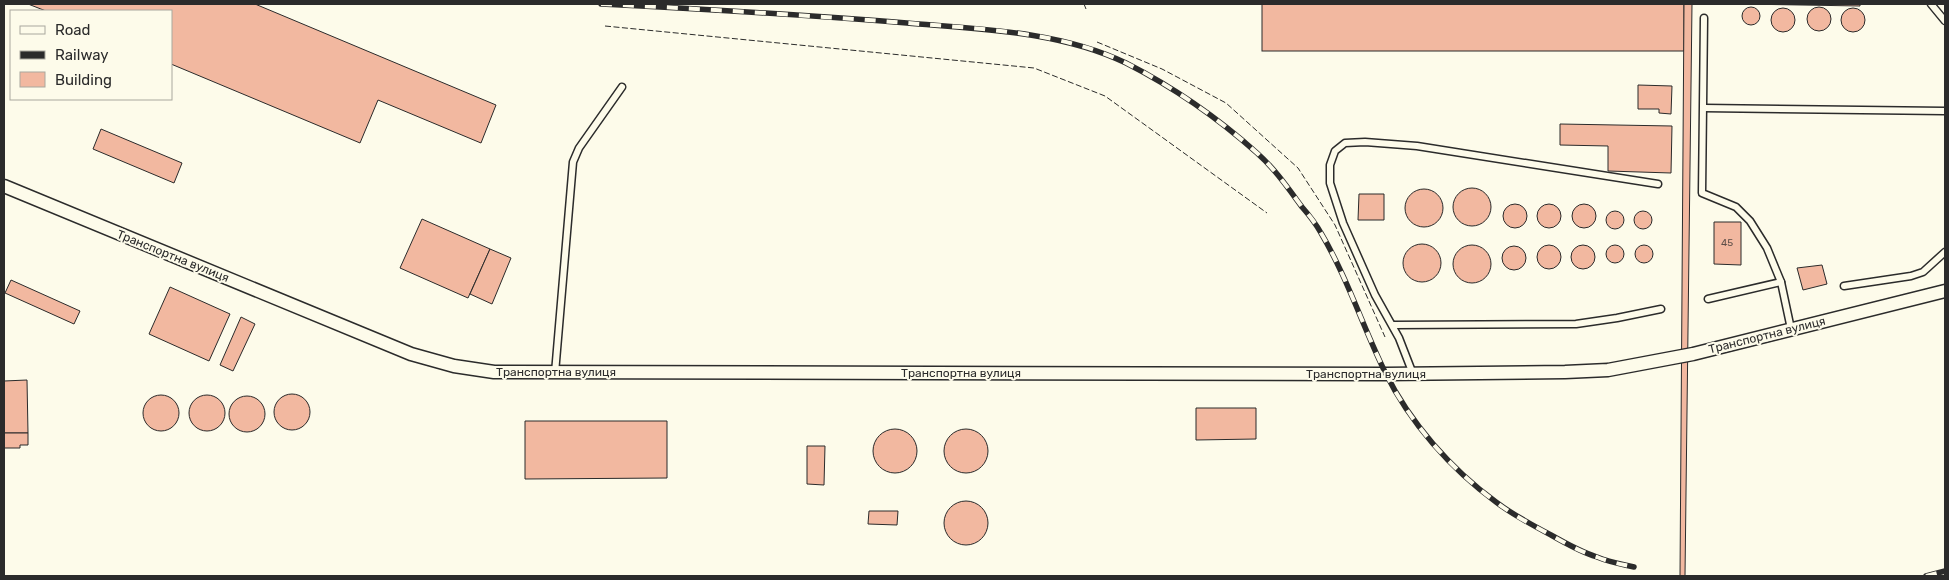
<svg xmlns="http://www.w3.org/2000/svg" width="1949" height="580" font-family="Rubik,sans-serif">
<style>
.building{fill:#f2b8a0;stroke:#2b2b2b}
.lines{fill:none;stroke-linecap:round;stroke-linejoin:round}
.service-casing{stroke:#2b2b2b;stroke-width:9}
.minor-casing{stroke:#2b2b2b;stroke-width:15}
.service{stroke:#fdfbea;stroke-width:6}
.minor{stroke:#fdfbea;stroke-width:12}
.rail-casing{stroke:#2b2b2b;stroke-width:5.5}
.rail{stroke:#fdfbea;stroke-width:4;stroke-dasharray:11;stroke-linecap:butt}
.fence{stroke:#2b2b2b;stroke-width:1;stroke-dasharray:6 2.5;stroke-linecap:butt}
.labels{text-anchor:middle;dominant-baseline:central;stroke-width:4;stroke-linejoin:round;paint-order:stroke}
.number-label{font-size:10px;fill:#5d4e48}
.street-label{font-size:12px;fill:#2b2b2b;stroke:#fdfbea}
</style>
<rect width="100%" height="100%" fill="#fdfbea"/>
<g class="building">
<path d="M28,4H255L496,105L481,143L378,100L360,143L171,64V11H46Z"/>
<rect x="1262" y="4" width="422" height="47"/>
<path d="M1684,4H1692L1685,576H1680Z"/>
<path d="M1742,4H1860V6Z"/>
<circle cx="1819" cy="19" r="12"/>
<circle cx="1751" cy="16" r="9"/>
<circle cx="1783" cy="20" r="12"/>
<circle cx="1853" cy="20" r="12"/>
<path d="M1638,85L1672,86L1671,114L1659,113V109H1638Z"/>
<path d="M1560,124L1672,126L1671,173L1608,171V146L1560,145Z"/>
<path d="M101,129L182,163L174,183L93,149Z"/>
<circle cx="1472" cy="207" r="19"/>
<circle cx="1424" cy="208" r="19"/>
<path d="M1359,194H1384V220H1358Z"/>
<circle cx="1515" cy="216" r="12"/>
<circle cx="1584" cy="216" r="12"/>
<circle cx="1549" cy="216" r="12"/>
<circle cx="1643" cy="220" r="9"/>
<circle cx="1615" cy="220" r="9"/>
<path d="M422,219L490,249L468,298L400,268Z"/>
<path d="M1714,222H1741V265L1714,264Z"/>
<circle cx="1422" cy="263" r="19"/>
<circle cx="1549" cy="257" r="12"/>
<circle cx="1583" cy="257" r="12"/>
<circle cx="1644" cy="254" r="9"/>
<circle cx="1615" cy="254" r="9"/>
<circle cx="1472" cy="264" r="19"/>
<circle cx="1514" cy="258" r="12"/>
<path d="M490,249L511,258L492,304L470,294Z"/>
<path d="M1822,265L1827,284L1803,290L1797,268Z"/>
<path d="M11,280L80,311L74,324L5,293Z"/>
<path d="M170,287L230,314L209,361L149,334Z"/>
<path d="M241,317L255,324L233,371L220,365Z"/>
<path d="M27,380L28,433H4V381Z"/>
<circle cx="292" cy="412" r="18"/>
<circle cx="207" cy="413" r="18"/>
<circle cx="161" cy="413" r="18"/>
<circle cx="247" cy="414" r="18"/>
<path d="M1196,408H1256V439L1196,440Z"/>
<path d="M525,421H667V478L525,479Z"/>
<circle cx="966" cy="451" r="22"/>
<circle cx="895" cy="451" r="22"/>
<path d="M4,433H28V445H20V448H4Z"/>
<path d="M807,446H825L824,485L807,484Z"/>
<circle cx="966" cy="523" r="22"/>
<path d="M869,511H898L897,525L868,524Z"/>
</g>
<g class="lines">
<defs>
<g id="service">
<path d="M1931,4L1945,21"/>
<path d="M1704,18L1702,193L1736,207L1750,221L1767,248L1781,282L1791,329"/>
<path d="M1704,108L1945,111"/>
<path d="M1844,286L1911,276L1923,272L1945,252"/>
<path d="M1708,299L1781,282"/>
<path d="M1393,325L1576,324L1617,318L1661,309"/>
<path d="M555,373L573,162L579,148L622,87"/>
<path d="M1413,374L1399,338L1375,295L1343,223L1330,183V165L1335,151L1345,143L1365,142L1417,146L1658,184"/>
</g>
<path id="minor" d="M4,186L411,354L454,366L494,372L1386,374L1565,372L1608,370L1693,354L1945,291"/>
</defs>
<use href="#service" class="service-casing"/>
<use href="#minor" class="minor-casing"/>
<use href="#service" class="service"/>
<use href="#minor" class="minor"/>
<defs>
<g id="rail">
<path d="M601,4C703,9 806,15 907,23C980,29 1060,31 1126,63C1173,87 1218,118 1257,153C1275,169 1288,188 1302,207C1309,215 1316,224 1321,233C1347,277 1363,327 1385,372C1410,423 1451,469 1496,502C1513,515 1532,525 1551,535C1565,543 1581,552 1597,557C1609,562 1621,564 1634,567"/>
<path d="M1926,576L1945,571"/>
</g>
</defs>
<use href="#rail" class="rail-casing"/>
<use href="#rail" class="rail"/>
<g class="fence">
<path d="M1084,4L1086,9"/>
<path d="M1944,4L1945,5"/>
<path d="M605,26L1034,68L1105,96L1267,213"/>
<path d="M1097,42L1162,69L1226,103L1298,168L1335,225L1385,337"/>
</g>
</g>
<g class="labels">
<g class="number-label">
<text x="1727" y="243">45</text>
</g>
<g class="street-label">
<text transform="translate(173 256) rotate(22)">Транспортна вулиця</text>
<text transform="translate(1767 335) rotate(-14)">Транспортна вулиця</text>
<text x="556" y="372">Транспортна вулиця</text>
<text x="961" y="373">Транспортна вулиця</text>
<text x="1366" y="374">Транспортна вулиця</text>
</g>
</g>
<rect width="1949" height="580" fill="none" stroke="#2b2b2b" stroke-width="10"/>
<rect x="10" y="10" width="162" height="90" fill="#fdfbea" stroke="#a9a89e"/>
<rect x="20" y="26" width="25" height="8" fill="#fdfbea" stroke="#a9a89e"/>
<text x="55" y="35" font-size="15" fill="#2b2b2b">Road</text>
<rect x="20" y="51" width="25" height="8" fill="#2b2b2b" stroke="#a9a89e"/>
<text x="55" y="60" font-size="15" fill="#2b2b2b">Railway</text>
<rect x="20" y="72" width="25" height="15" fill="#f2b8a0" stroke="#a9a89e"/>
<text x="55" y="85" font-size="15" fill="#2b2b2b">Building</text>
</svg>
